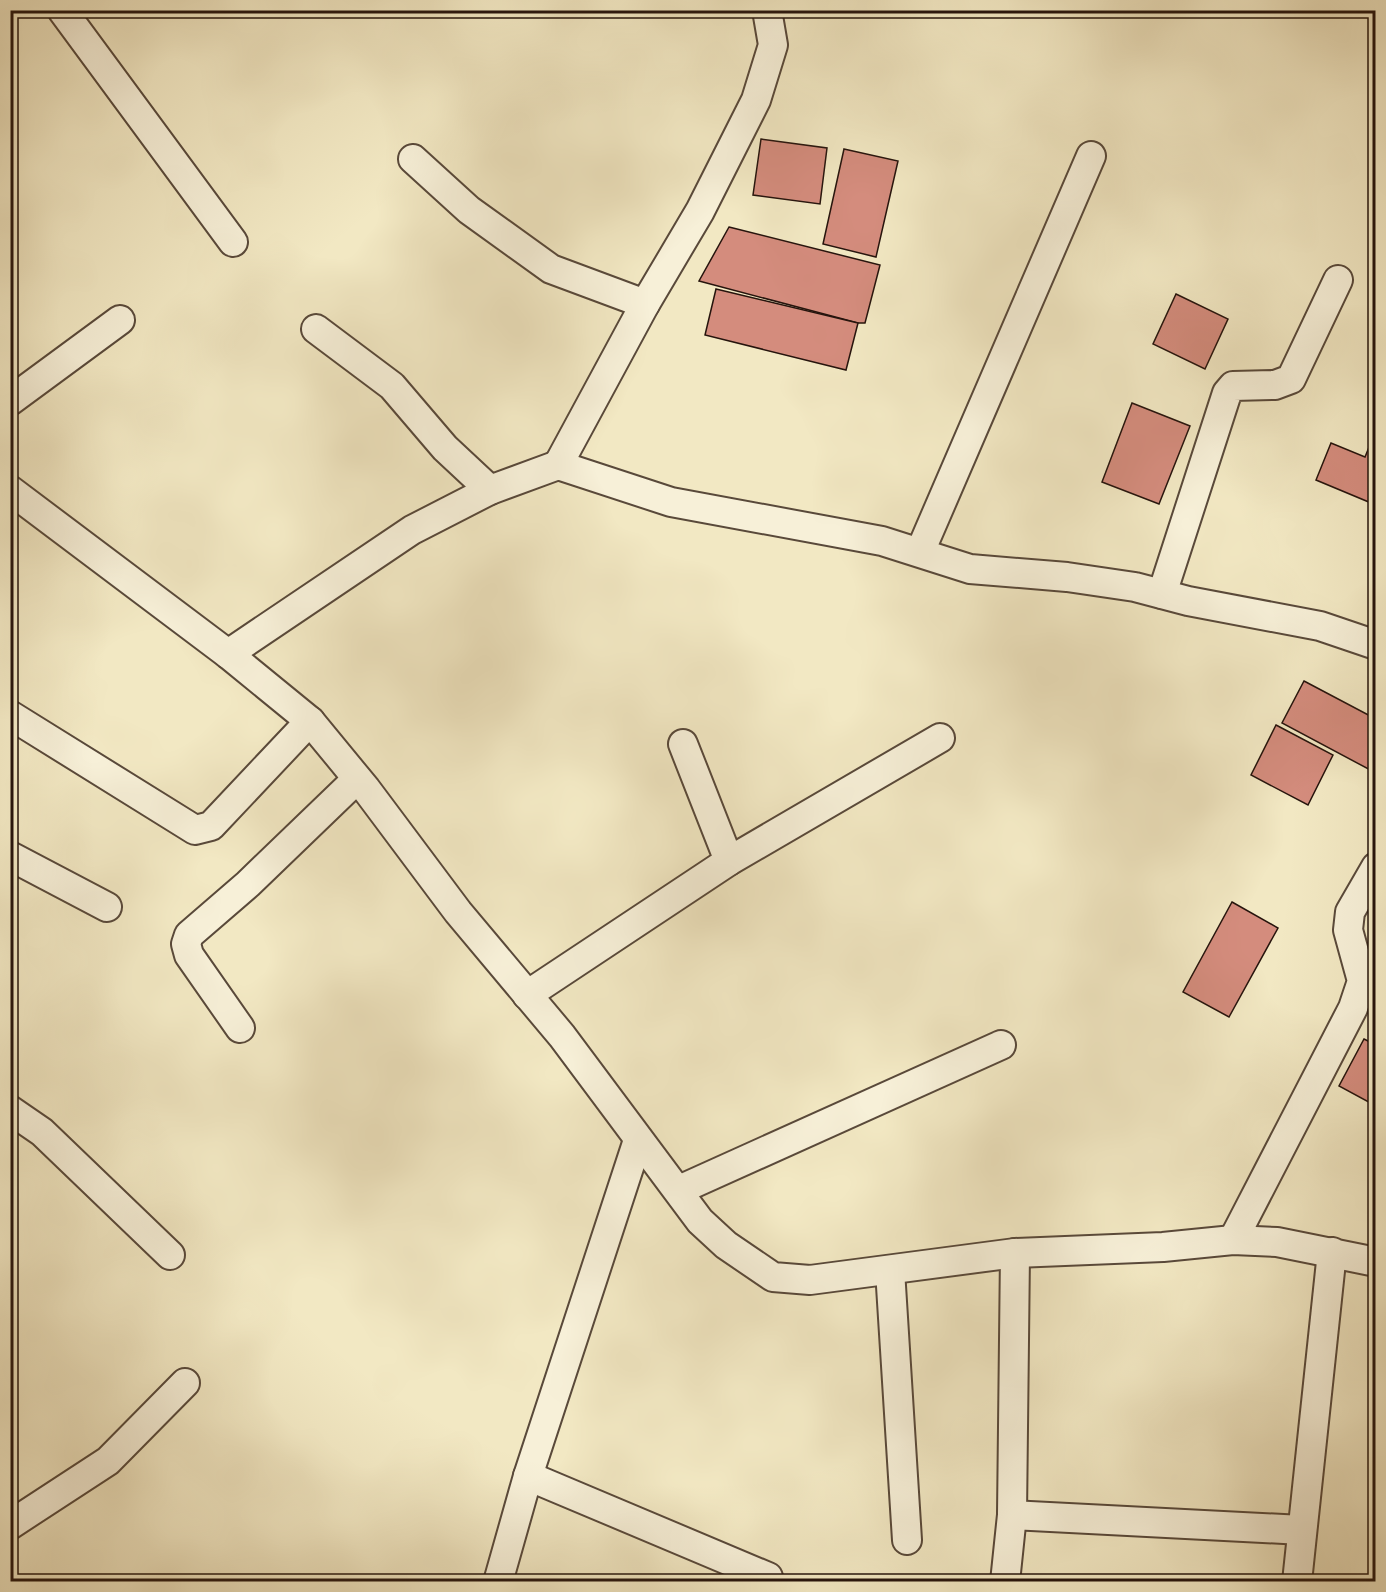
<svg xmlns="http://www.w3.org/2000/svg" width="1386" height="1592" font-family="'EB Garamond',serif">
<style>
.building{fill:#d48c7d;stroke:#26140d;stroke-width:1.5}
.lines{fill:none;stroke-linecap:round;stroke-linejoin:round}
.minor-casing{stroke:#59493a;stroke-width:32}
.minor{stroke:#f7f0d8;stroke-width:28}
</style>
<rect width="100%" height="100%" fill="#f2e8c3"/>
<filter id="stains"><feTurbulence type="fractalNoise" baseFrequency=".00333" numOctaves="4"/><feColorMatrix values="0 0 0 0 .2 0 0 0 0 .09 0 0 0 0 .02 0 0 0 .5 -.17"/></filter>
<radialGradient id="worn" r=".72"><stop offset=".6" stop-color="#630" stop-opacity="0"/><stop offset="1" stop-color="#630" stop-opacity=".3"/></radialGradient>
<g class="building">
<path d="M761,139L827,148L820,204L753,195Z"/>
<path d="M844,149L898,161L876,257L823,244Z"/>
<path d="M729,227L880,265L865,323H858L699,281Z"/>
<path d="M716,289L858,323L846,370L705,335Z"/>
<path d="M1176,294L1228,319L1205,369L1153,344Z"/>
<path d="M1132,403L1190,426L1159,504L1102,482Z"/>
<path d="M1376,430V505L1316,480L1331,443L1365,457Z"/>
<path d="M1304,681L1376,719V773L1282,723Z"/>
<path d="M1276,725L1333,755L1308,805L1251,775Z"/>
<path d="M1232,902L1278,928L1229,1017L1183,992Z"/>
<path d="M1364,1039L1376,1045V1106L1339,1086Z"/>
</g>
<g class="lines">
<defs>
<g id="minor">
<path d="M62,10L233,242"/>
<path d="M413,159L469,210L551,269L645,304L700,211L756,100L773,45L767,10"/>
<path d="M316,329L392,386L445,448L490,490"/>
<path d="M10,401L120,320"/>
<path d="M558,465L645,304"/>
<path d="M10,490L228,654L310,721L366,789L458,912L562,1036L700,1221L726,1245L773,1277L810,1280L1015,1253L1163,1247L1233,1240L1277,1242L1376,1262"/>
<path d="M920,552L1091,156"/>
<path d="M1162,594L1227,393L1233,386L1275,385L1291,379L1338,280"/>
<path d="M228,654L412,530L490,490L558,465L671,502L882,541L970,569L1067,577L1135,587L1188,601L1320,626L1376,645"/>
<path d="M10,715L195,830L211,826L310,721"/>
<path d="M10,856L107,907"/>
<path d="M729,861L940,738"/>
<path d="M527,995L729,861L683,744"/>
<path d="M240,1028L189,955L186,944L189,935L248,884L357,779"/>
<path d="M10,1110L42,1132L170,1255"/>
<path d="M679,1190L1001,1045"/>
<path d="M1233,1240L1353,1008L1362,981L1348,930L1350,912L1376,867"/>
<path d="M890,1270L907,1540"/>
<path d="M528,1476L768,1577"/>
<path d="M1012,1515L1302,1530"/>
<path d="M10,1525L108,1461L185,1383"/>
<path d="M498,1582L528,1476L638,1140"/>
<path d="M1005,1582L1012,1515L1015,1253"/>
<path d="M1297,1582L1332,1252"/>
</g>
</defs>
<use href="#minor" class="minor-casing"/>
<use href="#minor" class="minor"/>
</g>
<rect width="1386" height="1592" fill="none" stroke="#f2e8c3" stroke-width="36"/>
<rect x="12" y="12" width="1362" height="1568" fill="none" stroke="#26140d" stroke-width="3"/>
<rect x="18" y="18" width="1350" height="1556" fill="none" stroke="#26140d" stroke-width="1.5"/>
<rect width="100%" height="100%" filter="url(#stains)"/>
<rect width="100%" height="100%" fill="url(#worn)"/>
</svg>
